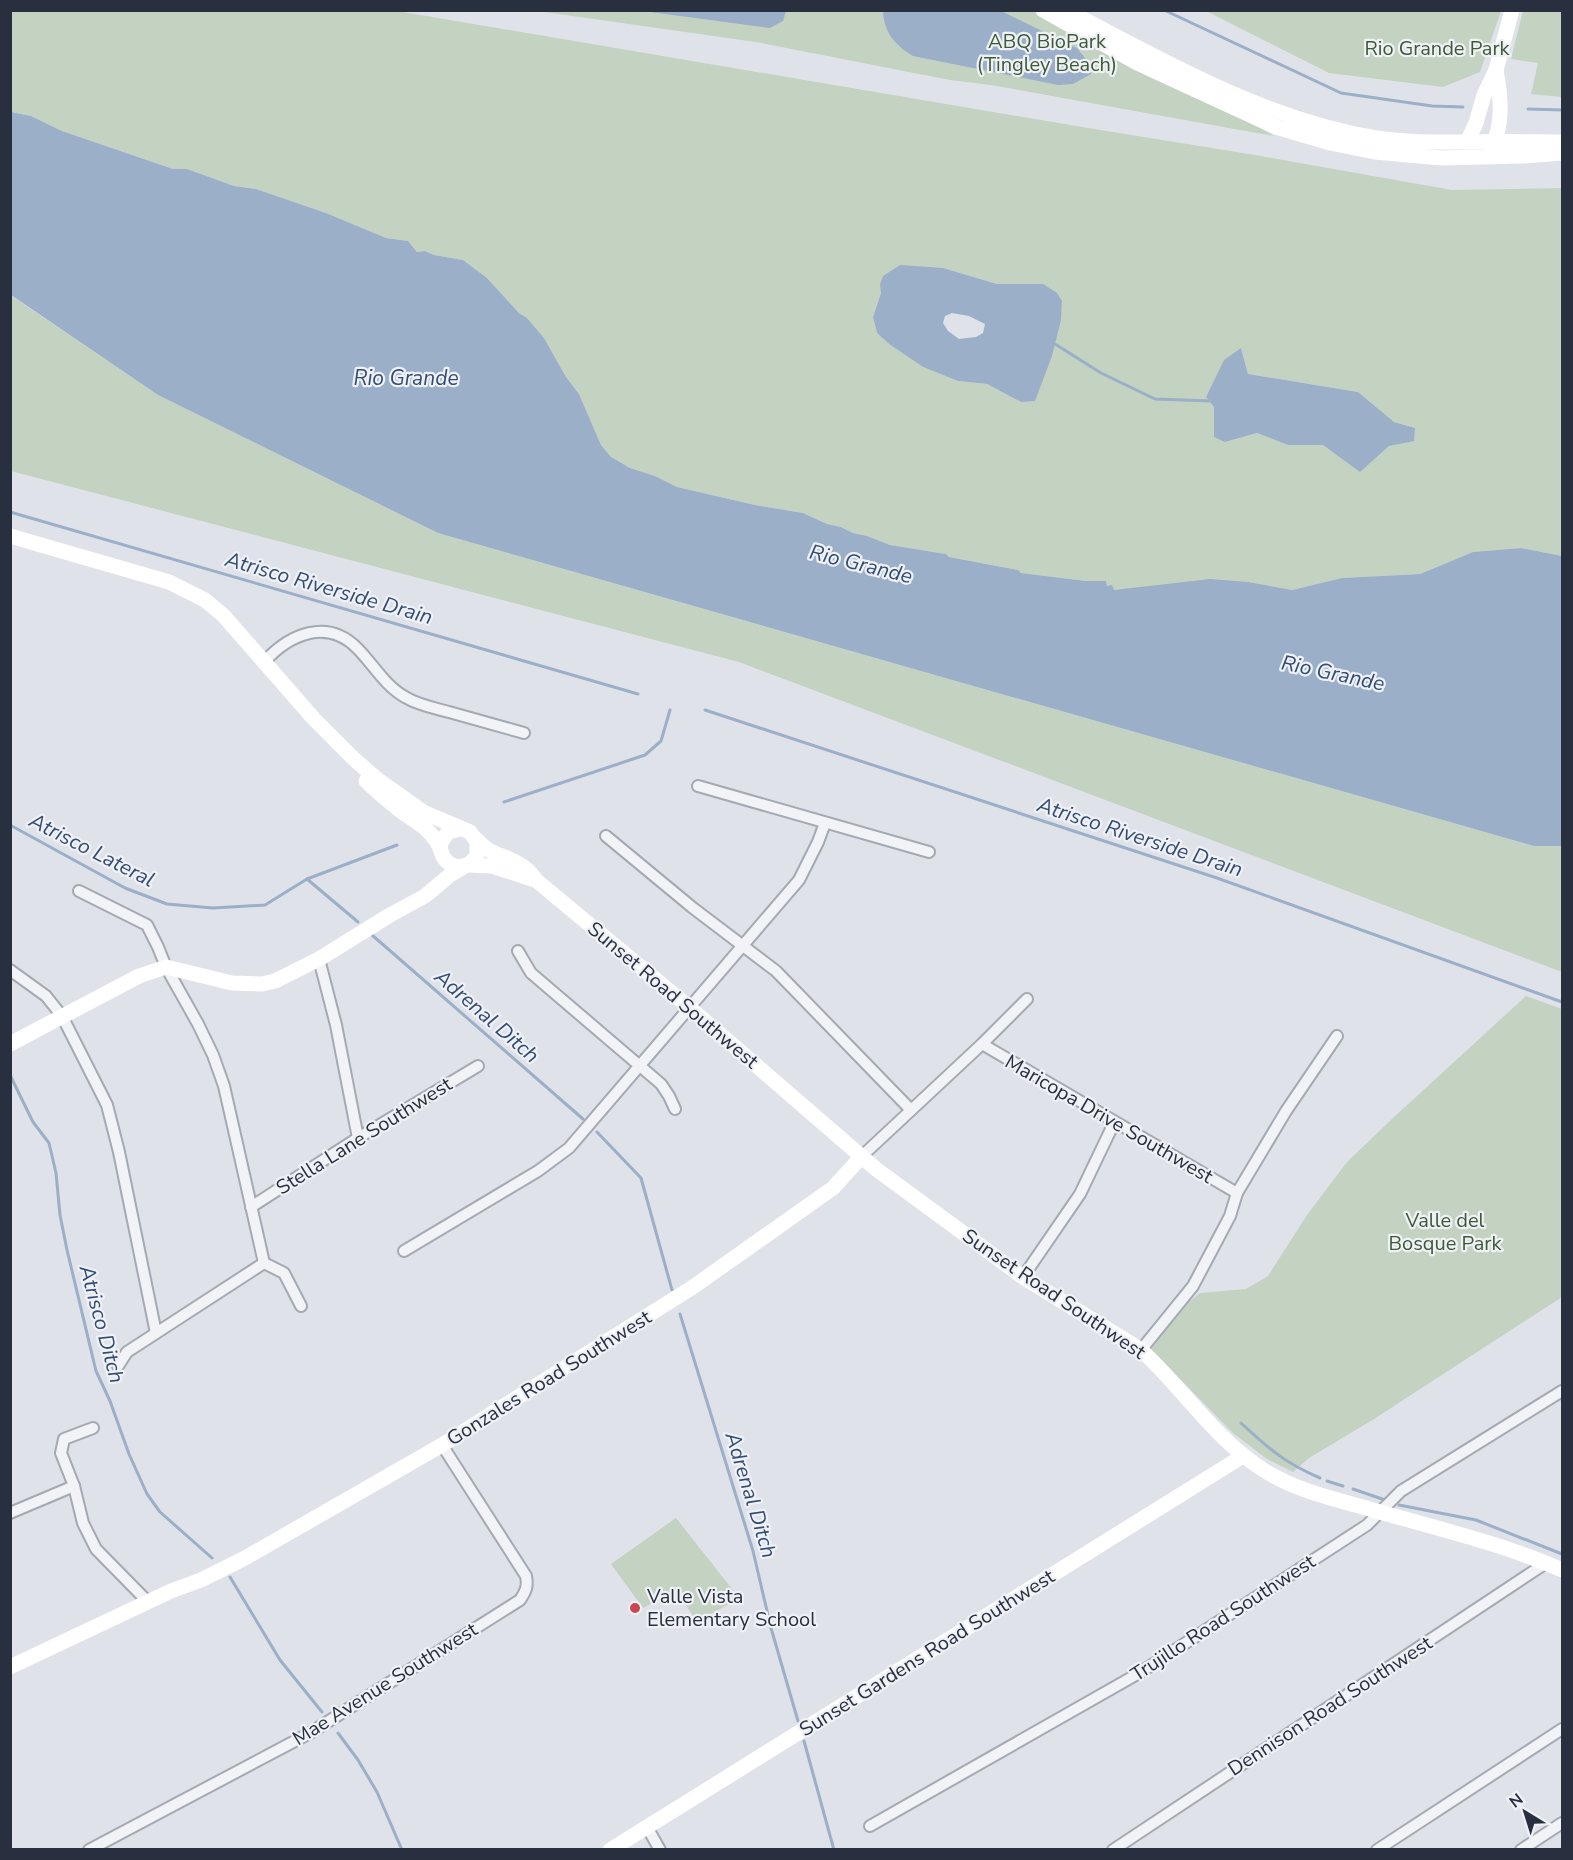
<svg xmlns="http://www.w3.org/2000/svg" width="1573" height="1860" font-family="'Nunito Sans',sans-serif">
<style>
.green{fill:#c4d2c1;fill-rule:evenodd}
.water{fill:#9bafc8;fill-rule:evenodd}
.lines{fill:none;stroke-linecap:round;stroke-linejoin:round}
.stream{stroke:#9bafc8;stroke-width:3}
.street-casing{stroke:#a4a9b2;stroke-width:14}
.street{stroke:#f2f3f7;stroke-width:10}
.secondary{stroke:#fff;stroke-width:15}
.poi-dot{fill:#cb4655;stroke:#eff1f6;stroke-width:2}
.labels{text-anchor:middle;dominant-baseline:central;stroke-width:4.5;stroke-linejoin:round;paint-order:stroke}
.park-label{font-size:20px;fill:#3c5a36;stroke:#eff1f6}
.street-label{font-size:20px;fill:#28303f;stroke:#eff1f6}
.poi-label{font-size:20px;fill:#28303f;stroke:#eff1f6;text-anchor:start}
.water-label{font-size:21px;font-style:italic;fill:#334d72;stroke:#eff1f6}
</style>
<rect width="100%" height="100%" fill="#dfe2e8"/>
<g class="green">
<path d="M11,11H397L1088,128L1255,155L1452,190L1562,188V556L1521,548L1473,552L1420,574L1342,578L1292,590L1248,582L1114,590L1107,586L1106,581H1086L1021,573L1018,570L949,557L946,554L890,545L867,536L853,533L841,527L827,524L803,513L755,505L677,487L655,476L630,468L611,457L601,445L579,394L566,377L544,338L527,318L519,313L487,278L463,260L434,255L425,251L417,252L408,241L386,238L326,213L256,189L234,186L187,169H173L62,131L31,116L11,112ZM943,268L997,284H1043L1062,301C1060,336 1047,368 1035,400L1021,402L987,384L958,381L923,367L889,344L877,333L873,317L881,293ZM1241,348L1248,374L1358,392L1394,422L1415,428L1389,446L1360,471L1323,445H1288L1257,433L1225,442L1214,407L1206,397L1224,361Z"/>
<path d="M537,11H1059L1274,136L991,85L950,80L756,42Z"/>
<path d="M1206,11H1501L1480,72L1443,87L1329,73Z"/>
<path d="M1523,11H1562V97L1531,94L1538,63L1511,59Z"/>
<path d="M10,295L158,395L438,533L1534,846H1562V972L739,662L11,471Z"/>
<path d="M1526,996L1562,1009V1297L1374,1419L1309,1458L1293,1472L1267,1459L1233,1433L1182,1381L1147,1350L1177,1312L1200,1293L1246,1289L1268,1276L1307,1215L1347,1162L1393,1118Z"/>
<path d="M676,1518L739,1598L697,1622L676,1590L643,1608L611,1564Z"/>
</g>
<g class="water">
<path d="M643,11H786L783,21L770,28Z"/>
<path d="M883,11H1001L1077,48L1089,63L1091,74L1073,84L1058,85L913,56C895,45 884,33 883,11Z"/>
<path d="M11,112L31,116L62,131L173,169H187L234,186L256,189L326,213L386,238L408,241L417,252L425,251L434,255L463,260L487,278L519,313L527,318L544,338L566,377L579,394L601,445L611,457L630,468L655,476L677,487L755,505L803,513L827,524L841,527L853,533L867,536L890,545L946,554L949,557L1018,570L1021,573L1086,581H1106L1107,586L1112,585L1114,590L1210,579L1248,582L1292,590L1342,578L1420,574L1473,552L1521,548L1562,556V846H1534L438,533L158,395L11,295Z"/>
<path d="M900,265L943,268L997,284H1043L1057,293L1062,301L1061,320L1052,356L1035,401L1021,402L987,384L958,381L923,367L889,344L877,333L873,317L881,293L880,284L883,276ZM952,313L969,316L985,324L983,333L976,337L959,339L948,331L943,323L945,316Z"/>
<path d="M1241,348L1248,374L1358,392L1394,422L1415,428L1414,441L1389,446L1360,472L1323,445H1288L1257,433L1225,442L1214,437V407L1206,397L1224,360Z"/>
</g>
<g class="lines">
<g class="stream">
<path d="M1164,10L1341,93L1432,106L1463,107"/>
<path d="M1528,109L1562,110"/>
<path d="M1055,344L1101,373L1155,399L1211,401"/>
<path d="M10,512L638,694"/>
<path d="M705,710L1217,878L1562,1002"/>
<path d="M504,802L645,755L661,741L670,710"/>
<path d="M10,825L125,888L167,904L213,908L265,905L307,879L397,845"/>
<path d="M307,879L358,922"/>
<path d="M372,935L583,1119"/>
<path d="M10,1075L33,1122L49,1143L56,1173L60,1215L67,1250L96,1371L110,1401L129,1454L147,1494L160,1512L212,1558"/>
<path d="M597,1132L641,1178L672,1290"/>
<path d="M680,1314L753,1551L771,1628L798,1721"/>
<path d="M1241,1423C1269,1449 1285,1463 1320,1478"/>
<path d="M1327,1481L1343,1486"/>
<path d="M1353,1489L1385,1500"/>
<path d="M1399,1505L1476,1520L1562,1554"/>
<path d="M230,1577L280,1660L322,1712"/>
<path d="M338,1733L358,1760L377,1792L402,1850"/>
<path d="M804,1741L834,1850"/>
</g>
<defs>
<g id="street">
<path d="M265,661C290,634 327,618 357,648C373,664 385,686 405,697C418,705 434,708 449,712C474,719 499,726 524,733"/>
<path d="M698,786L929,852"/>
<path d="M606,836L693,908L776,971L911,1110"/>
<path d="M79,891L147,925L158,947L166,967L198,1024L213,1055L224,1086L264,1263L284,1273L301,1306"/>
<path d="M518,951L531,973L661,1084L669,1096L675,1109"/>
<path d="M319,959L336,1025L358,1138"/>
<path d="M10,970L46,996L62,1016L107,1105L119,1152L156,1333"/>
<path d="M982,1044L1237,1193"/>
<path d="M862,1156L982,1044L1027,999"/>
<path d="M251,1207L358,1138L478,1066"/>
<path d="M404,1251L538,1171L569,1148L799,880L818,842L825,823"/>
<path d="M1023,1277L1080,1194L1114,1123"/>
<path d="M1141,1350L1193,1286L1230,1216L1237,1193L1286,1111L1337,1036"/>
<path d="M118,1366L127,1352L264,1263"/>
<path d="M93,1428L64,1439L61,1453L74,1486L83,1523L96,1549L148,1602"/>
<path d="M10,1513L74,1486"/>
<path d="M870,1826L1141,1672L1367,1525L1401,1491L1562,1391"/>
<path d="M647,1827L660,1850"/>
<path d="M89,1850L310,1733L520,1600C526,1591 528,1586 526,1576L442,1445"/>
<path d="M1113,1850L1546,1563"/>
<path d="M1377,1850L1562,1729"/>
<path d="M1521,1850L1562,1823"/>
</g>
</defs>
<use href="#street" class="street-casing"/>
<use href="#street" class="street"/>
<g class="secondary">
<path d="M1043,10L1137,63L1276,127L1330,143L1375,152L1441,158L1524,156L1562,153"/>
<path d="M1066,10C1165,62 1264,119 1376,138C1409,143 1443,142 1476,142C1505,141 1534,142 1562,142"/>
<path d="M1467,142L1476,123L1484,95L1496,70L1512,10"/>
<path d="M1491,149C1504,123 1501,98 1496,70"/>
<path d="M10,536L169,582L205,600L223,615L314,719L354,759L377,779L425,813L470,832L477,842V855C465,875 440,867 440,844L448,832L460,829"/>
<path d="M366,781C376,791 387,800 398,809C414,821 432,829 440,848"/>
<path d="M476,839C491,856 501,853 519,864C527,868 532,874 537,881L690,1008L876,1169L1023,1277L1141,1350C1184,1389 1215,1440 1265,1471C1301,1493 1340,1500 1380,1512C1439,1529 1507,1545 1562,1570"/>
<path d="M468,865L492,866L532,879"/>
<path d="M10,1044L139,976L166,967L232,983L262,984L275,981L319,959L390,915L425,896L450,875L465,866"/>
<path d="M10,1667L171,1591L201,1580L245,1558L442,1445L693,1287L833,1188L862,1156"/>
<path d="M610,1850L1243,1456"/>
</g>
</g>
<circle class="poi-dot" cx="635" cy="1608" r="6"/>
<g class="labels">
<g class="park-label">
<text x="1047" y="41">ABQ BioPark<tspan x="1047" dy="23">(Tingley Beach)</tspan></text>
<text x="1437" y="48">Rio Grande Park</text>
<text x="1445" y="1220">Valle del<tspan x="1445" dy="23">Bosque Park</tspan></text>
</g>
<g class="street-label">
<text transform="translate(673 995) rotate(40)">Sunset Road Southwest</text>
<text transform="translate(1109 1119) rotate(30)">Maricopa Drive Southwest</text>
<text transform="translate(364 1136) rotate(-32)">Stella Lane Southwest</text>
<text transform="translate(1054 1294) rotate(34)">Sunset Road Southwest</text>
<text transform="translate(549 1378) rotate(-32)">Gonzales Road Southwest</text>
<text transform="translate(1223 1618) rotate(-33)">Trujillo Road Southwest</text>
<text transform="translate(927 1653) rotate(-32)">Sunset Gardens Road Southwest</text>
<text transform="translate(385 1684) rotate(-32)">Mae Avenue Southwest</text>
<text transform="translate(1330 1706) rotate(-33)">Dennison Road Southwest</text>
</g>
<g class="poi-label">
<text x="647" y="1596">Valle Vista<tspan x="647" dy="23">Elementary School</tspan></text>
</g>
<g class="water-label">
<text x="406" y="378">Rio Grande</text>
<text transform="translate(861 564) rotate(14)">Rio Grande</text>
<text transform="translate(329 588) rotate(16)">Atrisco Riverside Drain</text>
<text transform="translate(1333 673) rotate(12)">Rio Grande</text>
<text transform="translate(1140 837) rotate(18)">Atrisco Riverside Drain</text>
<text transform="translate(92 850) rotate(27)">Atrisco Lateral</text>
<text transform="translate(487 1016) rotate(41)">Adrenal Ditch</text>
<text transform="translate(102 1324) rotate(75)">Atrisco Ditch</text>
<text transform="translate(751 1495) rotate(73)">Adrenal Ditch</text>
</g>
</g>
<rect width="1573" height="1860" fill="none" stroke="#28303f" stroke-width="24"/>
<g transform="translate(1525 1812) rotate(322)" stroke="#eff1f6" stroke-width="4.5" paint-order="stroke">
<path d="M0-4.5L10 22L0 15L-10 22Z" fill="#28303f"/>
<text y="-9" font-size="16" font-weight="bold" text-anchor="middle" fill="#28303f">N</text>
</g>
</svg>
